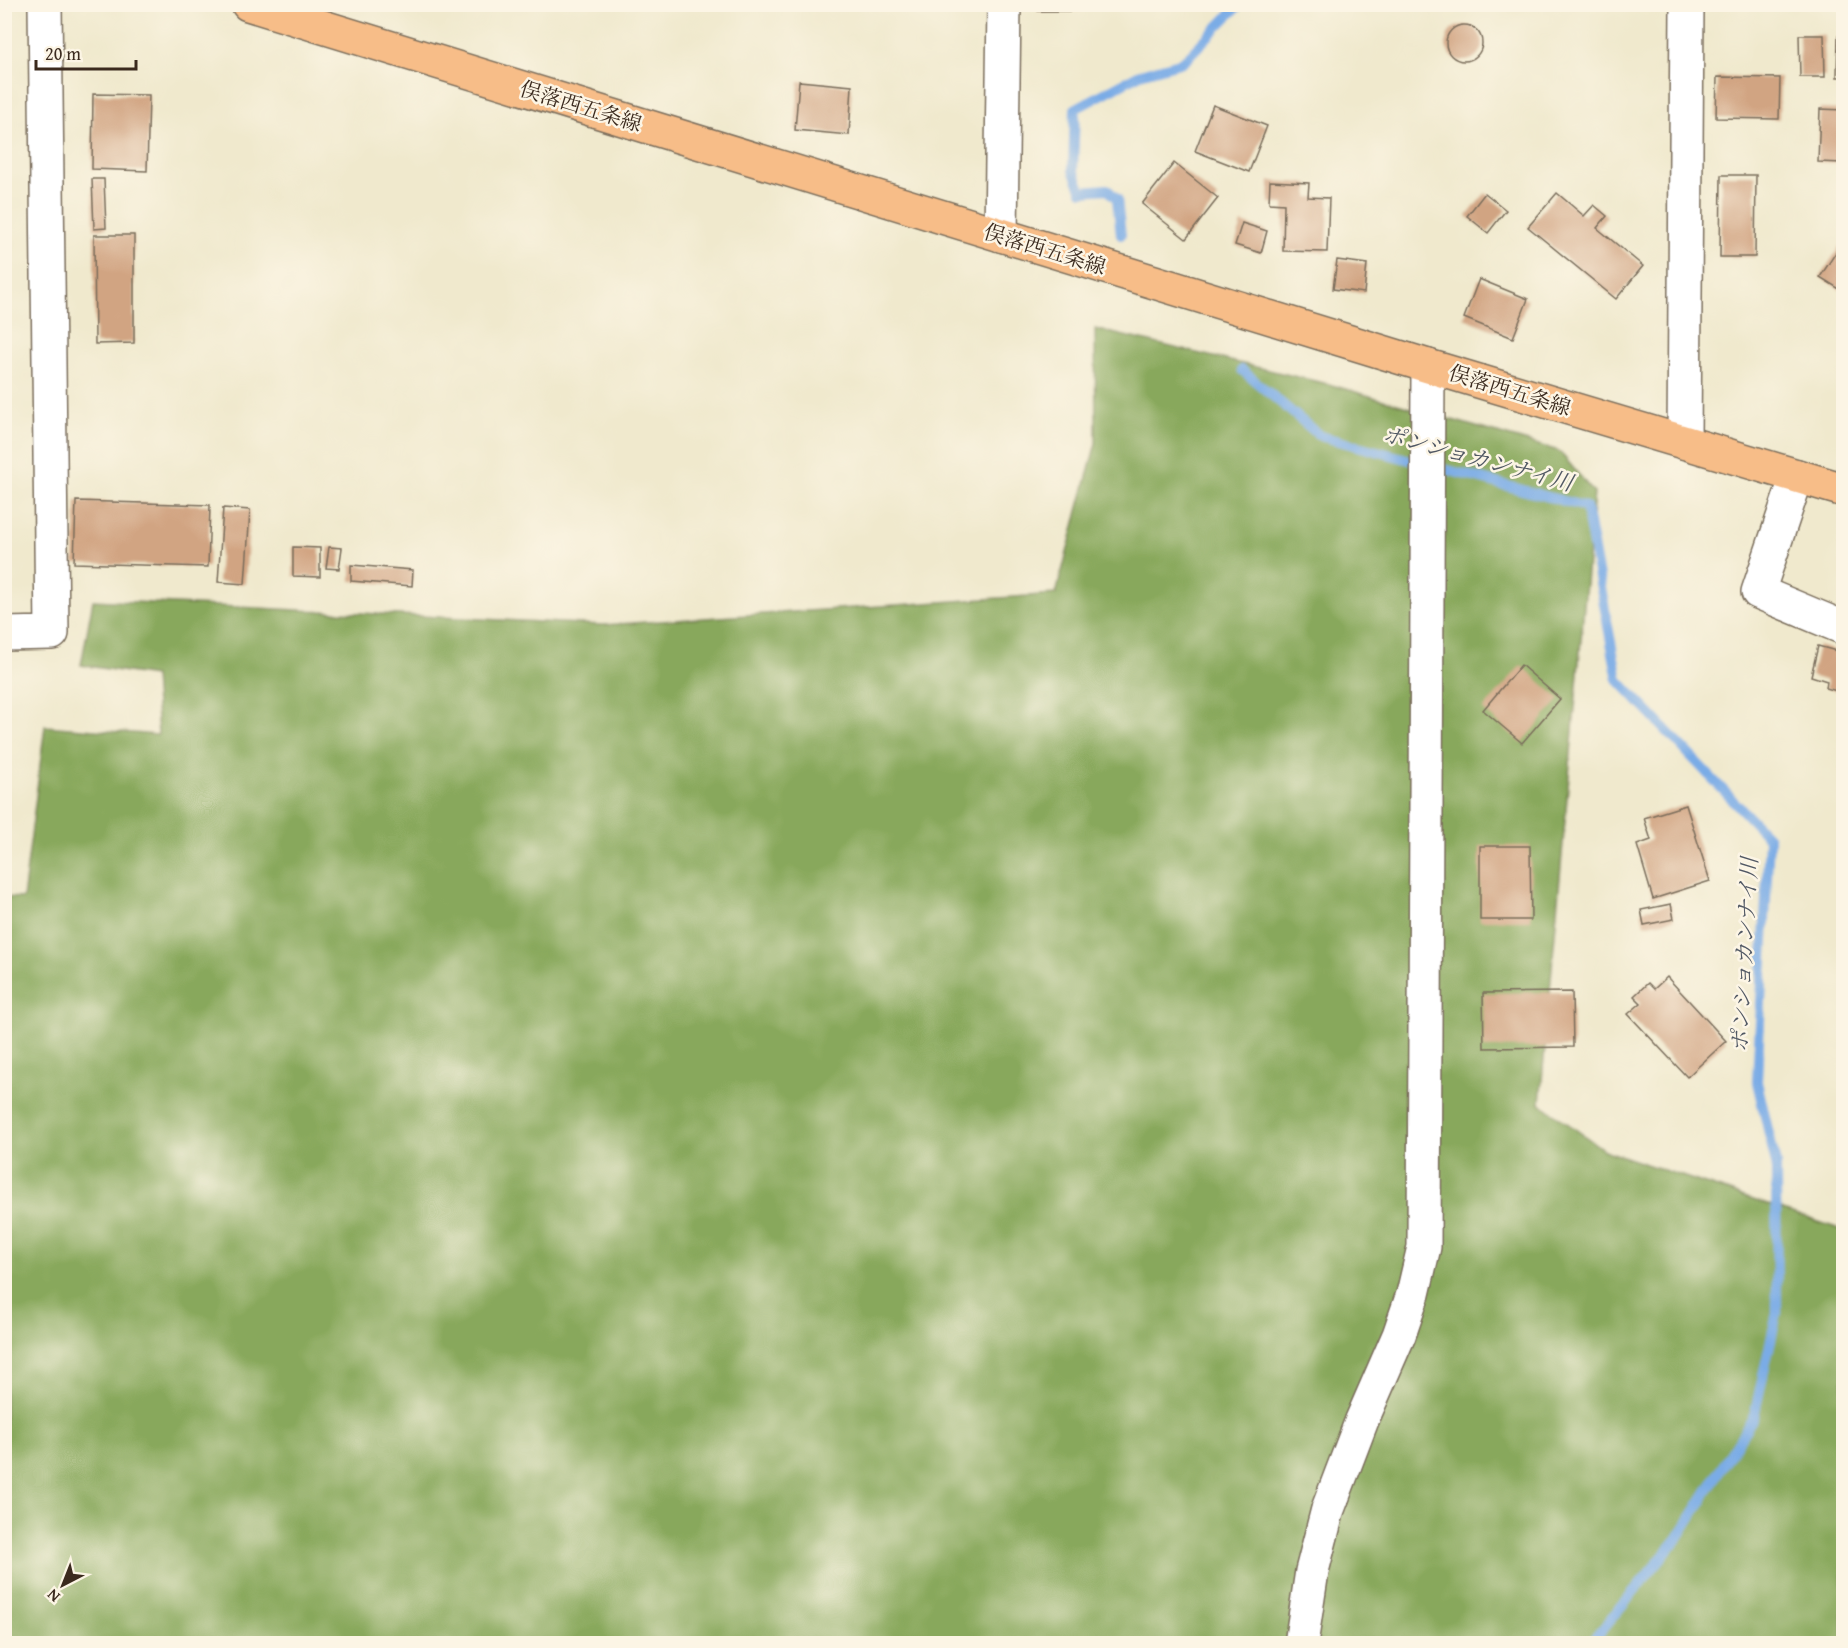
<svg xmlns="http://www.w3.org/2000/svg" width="1848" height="1648" font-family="'Gentium Book Plus','Noto Serif JP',serif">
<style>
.forest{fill:#88a85c;stroke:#62693d;stroke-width:1.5}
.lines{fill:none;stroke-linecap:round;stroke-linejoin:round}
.stream{stroke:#7aace6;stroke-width:10}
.building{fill:#d1a482}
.minor-casing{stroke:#7a6d5b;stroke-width:36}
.major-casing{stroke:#7a6d5b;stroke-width:36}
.minor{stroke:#fff;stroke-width:33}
.major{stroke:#f7bd88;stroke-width:33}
.labels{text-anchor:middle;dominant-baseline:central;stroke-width:5;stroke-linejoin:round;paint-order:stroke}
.street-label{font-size:21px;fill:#3b2a1e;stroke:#fcf5e5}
.water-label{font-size:22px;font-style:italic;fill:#515864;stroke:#fcf5e5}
</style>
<rect width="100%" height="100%" fill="#fcf5e5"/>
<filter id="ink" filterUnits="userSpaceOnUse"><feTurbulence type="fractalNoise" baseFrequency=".0167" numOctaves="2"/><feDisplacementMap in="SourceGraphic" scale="12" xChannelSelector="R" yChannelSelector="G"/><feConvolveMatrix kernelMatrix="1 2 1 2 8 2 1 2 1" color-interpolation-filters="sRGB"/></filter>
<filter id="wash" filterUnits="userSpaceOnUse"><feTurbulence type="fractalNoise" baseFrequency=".008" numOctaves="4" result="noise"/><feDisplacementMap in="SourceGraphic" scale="24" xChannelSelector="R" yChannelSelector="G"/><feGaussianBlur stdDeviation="1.35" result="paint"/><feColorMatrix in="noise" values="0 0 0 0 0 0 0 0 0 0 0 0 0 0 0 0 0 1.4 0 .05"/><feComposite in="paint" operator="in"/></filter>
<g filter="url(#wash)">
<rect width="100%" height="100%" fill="#f0e9cd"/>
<path class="forest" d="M1095,329L1332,385L1559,451L1594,493L1540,1103L1604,1150L1843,1230V1643H5L4,897L23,898L45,726L158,735L154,676L81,665L93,600L603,625L1056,594L1096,443Z"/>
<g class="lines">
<g class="stream">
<path d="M1121,235L1117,199L1107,189L1082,191L1073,170L1075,109L1140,74L1183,62L1240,4"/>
<path d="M1242,370L1320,436L1586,507L1618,680L1769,838L1757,1082L1776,1164L1777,1313L1754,1416L1678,1538L1590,1644"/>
</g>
</g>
<g id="blocks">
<g class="building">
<rect x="1038" y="5" width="44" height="6"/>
<circle cx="1464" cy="43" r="18"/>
<path d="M1799,35H1824L1825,77H1800Z"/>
<path d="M1838,36H1844V77H1837Z"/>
<path d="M1717,77L1780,78L1779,119L1716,118Z"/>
<path d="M799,81L852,86L849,135L795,130Z"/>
<path d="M93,94L149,95L147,171L92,169Z"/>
<path d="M1213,105L1267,126L1249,172L1195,151Z"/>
<path d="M1820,109L1844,110V163L1818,162Z"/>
<path d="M1174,163L1218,198L1186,239L1142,204Z"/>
<path d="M1721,175H1756L1755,257H1720Z"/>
<path d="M92,179H104L106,228L94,229Z"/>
<path d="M1270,181L1309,183L1308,197L1329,198L1327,252L1283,251L1284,204L1269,203Z"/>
<path d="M1485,193L1506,210L1488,233L1467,216Z"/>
<path d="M1557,193L1584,216L1594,205L1607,216L1597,228L1643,266L1616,299L1528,227Z"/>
<path d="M1242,223L1267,231L1261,253L1235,245Z"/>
<path d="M94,235H134V343L95,344Z"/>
<path d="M1842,243L1844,244V292L1820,277Z"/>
<path d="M1337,260L1367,264L1364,293L1333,289Z"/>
<path d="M1479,279L1528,299L1513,338L1464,318Z"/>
<path d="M76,501L210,505L208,567L74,563Z"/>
<path d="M223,508L250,510L245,584L218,582Z"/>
<path d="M293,547L320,548V577L293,576Z"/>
<path d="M329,547L342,548L339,569L326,568Z"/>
<path d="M351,565L413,570L412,586L351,581Z"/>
<path d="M1818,646L1844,653V693L1826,688L1827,681L1811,676Z"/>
<path d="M1521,665L1560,699L1522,743L1483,710Z"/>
<path d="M1686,805L1710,881L1653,899L1637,845L1651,840L1644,818Z"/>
<path d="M1480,846H1530L1531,920H1480Z"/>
<path d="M1671,904L1674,919L1644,925L1641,910Z"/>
<path d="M1667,977L1726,1041L1687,1077L1628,1014L1641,1003L1634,996L1648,983L1654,989Z"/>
<path d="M1572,992L1573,1047L1484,1048L1483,993Z"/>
</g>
</g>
</g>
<g filter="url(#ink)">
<use href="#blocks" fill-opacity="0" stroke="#7a6d5b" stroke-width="1.5"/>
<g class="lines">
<defs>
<g id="minor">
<path d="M1001,235L1004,4"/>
<path d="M1684,442L1687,4"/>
<path d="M1797,476L1758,592L1844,628"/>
<path d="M4,634L52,633L45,4"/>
<path d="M1301,1644L1312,1571L1328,1509L1362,1420L1399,1335L1413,1294L1424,1247L1428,366"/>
</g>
<path id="major" d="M248,4L1428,366L1844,490"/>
</defs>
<use href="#minor" class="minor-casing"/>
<use href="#major" class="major-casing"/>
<use href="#minor" class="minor"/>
<use href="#major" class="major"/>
</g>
</g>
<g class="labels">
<g class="street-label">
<text transform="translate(581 106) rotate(17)">俣落西五条線</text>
<text transform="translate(1045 249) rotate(17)">俣落西五条線</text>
<text transform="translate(1510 390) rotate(17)">俣落西五条線</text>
</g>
<g class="water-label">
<text transform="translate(1478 458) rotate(15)">ポンショカンナイ川</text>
<text transform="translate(1744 955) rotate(-87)">ポンショカンナイ川</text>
</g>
</g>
<rect width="1848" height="1648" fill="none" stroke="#fcf5e5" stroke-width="24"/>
<g transform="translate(63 1585) rotate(222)" stroke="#fcf5e5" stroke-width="4.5" paint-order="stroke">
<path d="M0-4.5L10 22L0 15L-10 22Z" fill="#3b2a1e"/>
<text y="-9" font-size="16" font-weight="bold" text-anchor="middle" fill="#3b2a1e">N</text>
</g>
<path d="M36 60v9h100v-9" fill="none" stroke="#3b2a1e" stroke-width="3"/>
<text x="45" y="60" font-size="18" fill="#3b2a1e" stroke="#fcf5e5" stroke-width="4.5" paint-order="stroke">20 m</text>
</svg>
